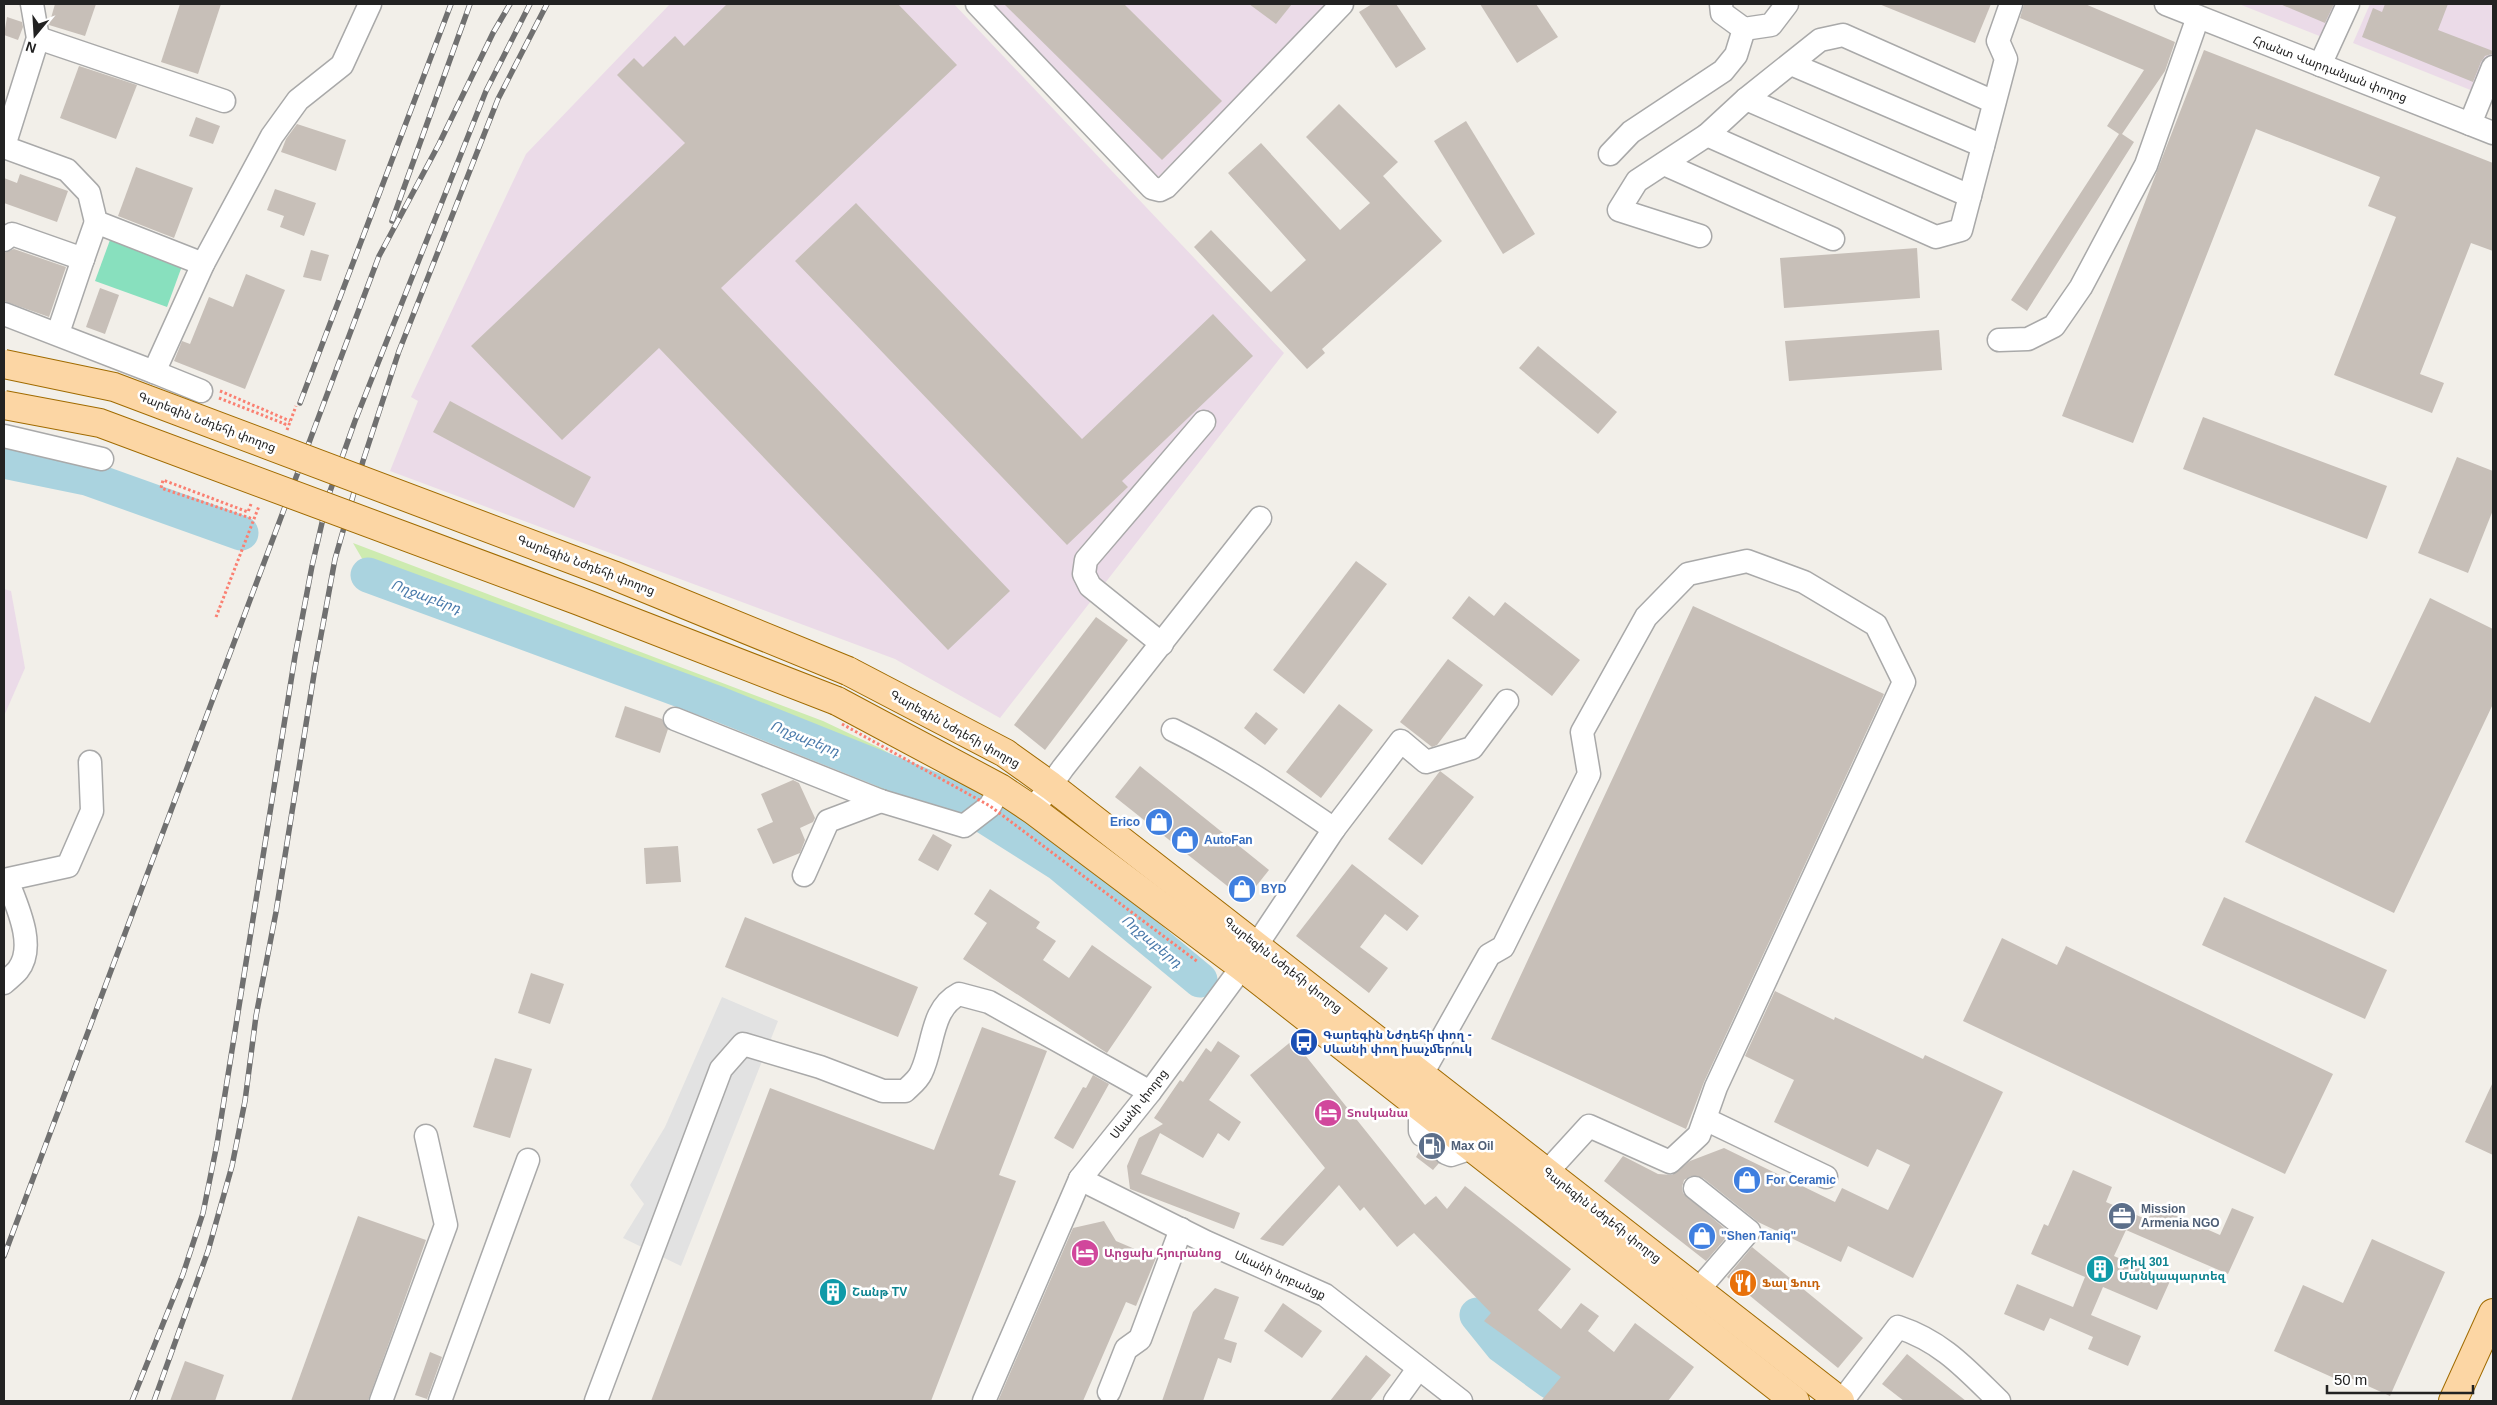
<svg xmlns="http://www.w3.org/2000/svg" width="2497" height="1405" font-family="Helvetica,'Noto Sans Armenian',sans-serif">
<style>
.industrial{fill:#ebdbe8}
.grass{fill:#cdebb0}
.pitch{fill:#88e0be}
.parking{fill:#e2e2e2}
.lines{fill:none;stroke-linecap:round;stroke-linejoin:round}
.river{stroke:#aad3df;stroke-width:35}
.building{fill:#c7bfb8}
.minor-tunnel{stroke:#c8c6c1;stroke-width:22;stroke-dasharray:22 11;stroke-linecap:butt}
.minor-casing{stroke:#a9a9a9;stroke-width:25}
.major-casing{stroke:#a06b00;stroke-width:30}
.path{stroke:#fa8072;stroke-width:3;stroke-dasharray:2.5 2.5;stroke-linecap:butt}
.minor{stroke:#fff;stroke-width:22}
.major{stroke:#fcd6a4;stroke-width:28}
.rail-casing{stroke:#707070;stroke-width:5.5}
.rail{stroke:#fff;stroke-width:4;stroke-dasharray:11;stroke-linecap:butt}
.major-bridge-casing{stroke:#a06b00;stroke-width:30;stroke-linecap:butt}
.path-bridge{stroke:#fa8072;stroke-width:3;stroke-dasharray:2.5 2.5;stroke-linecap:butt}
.major-bridge{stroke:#fcd6a4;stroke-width:28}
.labels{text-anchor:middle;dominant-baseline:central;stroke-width:5;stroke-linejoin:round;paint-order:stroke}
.street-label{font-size:12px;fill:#222;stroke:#fff}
.shop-label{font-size:12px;font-weight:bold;fill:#366cbe;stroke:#fff;text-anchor:start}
.transit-label{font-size:12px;font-weight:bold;fill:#164399;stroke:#fff;text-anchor:start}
.hotel-label{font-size:12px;font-weight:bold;fill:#b23c85;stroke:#fff;text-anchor:start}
.service-label{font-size:12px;font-weight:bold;fill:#4e5e75;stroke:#fff;text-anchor:start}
.culture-label{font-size:12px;font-weight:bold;fill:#0d838f;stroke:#fff;text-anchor:start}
.food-label{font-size:12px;font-weight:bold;fill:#c56008;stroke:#fff;text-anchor:start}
.water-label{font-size:14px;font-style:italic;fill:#4a7aab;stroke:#fff}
</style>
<rect width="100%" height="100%" fill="#f2efe9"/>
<g class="industrial">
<path d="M670,4H954L1284,353L1000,718L895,659L390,471L418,401L411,397L526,154Z"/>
<path d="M993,4H1329L1157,178Z"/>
<path d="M2239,4H2337L2322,37Z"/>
<path d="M2370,4H2493V99L2353,43Z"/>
<path d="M4,589L11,591L25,668L4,716Z"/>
</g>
<path class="grass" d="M353,543L823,721L882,749L950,790L941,800L927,808L896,798L840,763L806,746L778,740L742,725L723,720L691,702L395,589L371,574Z"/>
<path class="pitch" d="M110,240L182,266L167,307L95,281Z"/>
<path class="parking" d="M722,997L778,1021L681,1266L623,1238L644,1204L630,1185L665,1127Z"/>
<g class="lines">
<g class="river">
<path d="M4,461L87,478L241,533"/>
<path d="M368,575L719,704L959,800L1060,864L1200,980"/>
<path d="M1477,1315L1502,1346L1551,1382"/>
</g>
</g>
<g class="building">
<path d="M55,4H96L85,36L49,25Z"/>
<path d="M180,4H221L198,74L161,62Z"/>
<path d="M727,4H898L957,65L721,288L1010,591L948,650L659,348L562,440L471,346L685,143L617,75L634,58L643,67L675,36L684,46Z"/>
<path d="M1004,4H1124L1222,101L1162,160Z"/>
<path d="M1249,4H1292L1276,24Z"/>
<path d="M1372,4H1396L1426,49L1396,68L1359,12Z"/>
<path d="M1480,4H1536L1558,37L1517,63Z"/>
<path d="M1879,4H1991L1975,43Z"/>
<path d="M2024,4H2085L2175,42L2165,71L2122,134L2134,142L2027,311L2011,300L2119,134L2107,126L2144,70L2020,18Z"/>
<path d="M2280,4H2334L2325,23Z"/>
<path d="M2385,4H2448L2438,30L2493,51L2492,54L2485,56L2481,62L2473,82L2362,37L2373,8L2382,12Z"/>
<path d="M7,17L22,22L23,27L18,40L4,35Z"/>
<path d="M2204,50L2493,163V251L2471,243L2420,374L2444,383L2432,413L2334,375L2396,217L2368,206L2380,177L2256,129L2133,443L2062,416Z"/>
<path d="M79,66L137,85L116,139L60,118Z"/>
<path d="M1339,104L1398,162L1383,176L1442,241L1322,349L1325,353L1307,369L1194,247L1211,230L1271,292L1306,260L1228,173L1261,143L1340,230L1370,203L1306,137Z"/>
<path d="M196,117L220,126L213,144L189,136Z"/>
<path d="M1466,121L1535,234L1503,254L1434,141Z"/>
<path d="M297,124L346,140L336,171L281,152L286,139Z"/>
<path d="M136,167L193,188L174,238L118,216Z"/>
<path d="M20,174L68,191L57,222L4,203V178L17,183Z"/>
<path d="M275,189L316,203L304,236L280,227L284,216L267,210Z"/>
<path d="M856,203L1082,439L1213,314L1253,356L1122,481L1128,487L1067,545L795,261Z"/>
<path d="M1917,248L1920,298L1784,308L1780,258Z"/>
<path d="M14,249L66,267L49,317L4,301V253Z"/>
<path d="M311,250L329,255L321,281L303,277Z"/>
<path d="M246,274L285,290L245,389L174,361L182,341L190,344L209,297L233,307Z"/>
<path d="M100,288L119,295L105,334L86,327Z"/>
<path d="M1939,330L1942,370L1789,381L1785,341Z"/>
<path d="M1538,346L1617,412L1598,434L1519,368Z"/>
<path d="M450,401L591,477L574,508L433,432Z"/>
<path d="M2203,417L2387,486L2367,539L2183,469Z"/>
<path d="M2457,457L2493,471V510L2468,573L2418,553Z"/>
<path d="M1356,561L1387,584L1304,694L1273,670Z"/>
<path d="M1469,596L1494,616L1505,602L1580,660L1552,696L1452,618Z"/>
<path d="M2430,598L2493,629V704L2394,913L2245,842L2315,696L2370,723Z"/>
<path d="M1693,606L1884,694L1704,1082L1686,1129L1491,1039Z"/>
<path d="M1096,617L1128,640L1045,750L1014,725Z"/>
<path d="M1448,659L1483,685L1437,745L1432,747L1400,722Z"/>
<path d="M1339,704L1373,730L1321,798L1286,772Z"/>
<path d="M625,706L662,719L668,729L660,753L615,737Z"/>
<path d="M1256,712L1278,729L1265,745L1244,728Z"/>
<path d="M1140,766L1269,870L1245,900L1115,797Z"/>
<path d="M1440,771L1474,797L1422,865L1388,839Z"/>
<path d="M793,780L799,783L815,818L813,822L800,828L805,840L800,853L773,864L757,829L773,822L761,794Z"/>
<path d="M933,834L952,845L938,871L918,860Z"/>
<path d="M678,846L681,882L646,884L644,848Z"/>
<path d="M1352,864L1419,916L1407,931L1385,914L1360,947L1388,968L1369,993L1296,936Z"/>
<path d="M990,889L1040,922L1036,928L1056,941L1043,960L1069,978L1092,945L1152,987L1107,1053L963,959L987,923L974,914Z"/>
<path d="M2224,897L2387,970L2365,1019L2202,945Z"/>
<path d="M745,917L918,987L898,1037L725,967Z"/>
<path d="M2002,938L2057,965L2066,946L2333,1074L2285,1174L1963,1021Z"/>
<path d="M531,973L564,984L550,1024L518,1013Z"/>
<path d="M1775,991L1834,1020L1835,1017L1923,1059L1925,1055L2003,1092L1913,1278L1848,1246L1841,1262L1758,1222L1703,1178L1691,1176L1684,1180L1682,1187L1683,1193L1730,1233L1706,1261L1604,1181L1623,1156L1658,1174L1672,1175L1690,1161L1724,1148L1835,1202L1842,1188L1888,1210L1910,1165L1877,1149L1868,1167L1774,1122L1794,1080L1745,1056Z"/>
<path d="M982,1027L1047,1051L999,1175L1016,1181L931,1401H651L770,1088L934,1150Z"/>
<path d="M1293,1040L1425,1205L1436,1196L1447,1209L1465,1186L1571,1269L1538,1310L1561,1329L1581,1303L1599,1316L1588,1331L1614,1352L1635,1323L1694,1367L1668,1401H1541L1561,1377L1484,1321L1491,1313L1414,1233L1397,1247L1364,1207L1360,1211L1339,1185L1283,1246L1260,1239L1325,1168L1250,1075Z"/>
<path d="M1218,1041L1240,1056L1209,1100L1241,1122L1229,1141L1218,1133L1203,1158L1160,1133L1141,1174L1240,1213L1234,1229L1130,1189L1127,1166L1139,1138L1163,1124L1154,1118L1180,1080L1183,1082L1206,1048L1211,1052Z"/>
<path d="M495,1058L532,1069L510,1138L473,1127Z"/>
<path d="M1093,1075L1109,1084L1073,1149L1054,1138L1083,1087L1086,1088Z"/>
<path d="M2493,1082V1155L2465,1142Z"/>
<path d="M1434,1138L1440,1142L1434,1149L1433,1155L1439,1163L1433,1170L1416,1157L1421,1148L1428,1146Z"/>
<path d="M2073,1170L2112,1187L2106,1202L2148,1220L2154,1206L2220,1235L2232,1208L2254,1217L2228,1274L2126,1230L2114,1256L2170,1281L2157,1310L2103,1287L2091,1315L2141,1336L2128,1366L2088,1349L2093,1337L2050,1318L2044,1331L2004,1314L2017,1284L2073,1307L2085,1277L2031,1254L2044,1224L2048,1226Z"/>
<path d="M358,1216L426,1240L368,1401H291Z"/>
<path d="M1104,1221L1116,1241L1156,1258L1136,1306L1126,1302L1083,1401H998L1073,1228Z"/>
<path d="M2372,1239L2445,1272L2390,1396L2348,1377L2345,1383L2274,1351L2303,1285L2343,1303Z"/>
<path d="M1752,1247L1863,1338L1838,1368L1727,1277Z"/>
<path d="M1215,1288L1239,1297L1224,1339L1237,1343L1231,1363L1218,1358L1203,1401H1162L1193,1312Z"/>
<path d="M1283,1303L1322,1331L1302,1358L1264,1331Z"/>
<path d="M430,1352L442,1357L427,1399L415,1395Z"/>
<path d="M1907,1354L1966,1401H1904L1882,1384Z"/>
<path d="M1366,1355L1391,1375L1370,1401H1330Z"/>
<path d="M185,1361L224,1375L215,1401H170Z"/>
</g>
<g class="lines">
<path class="minor-tunnel" d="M1422,1135L1446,1153"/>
<defs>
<g id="minor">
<path d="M977,4L1152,188L1160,190L1166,187L1342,4"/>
<path d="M1721,4L1722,13L1744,29L1771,25L1787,4"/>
<path d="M2166,4L2493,133"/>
<path d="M38,38L224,101"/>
<path d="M1791,64L1983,146"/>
<path d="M2320,65L2348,4"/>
<path d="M1746,99L1970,196"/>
<path d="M2470,124L2493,67"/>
<path d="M1707,135L1936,237L1961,230L2006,59L1998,41L2011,4"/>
<path d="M4,146L38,38L32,4"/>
<path d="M4,147L67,170L89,193L96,222L203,264"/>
<path d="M1610,154L1631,132L1723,71L1736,55L1744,29"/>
<path d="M1664,164L1833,239"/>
<path d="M1700,236L1619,210L1637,181L1707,135L1746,99L1820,40L1843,35L1994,102"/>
<path d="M4,240L12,234L83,259L96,222"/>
<path d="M4,314L154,372L203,264L272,136L298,100L342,65L370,4"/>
<path d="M58,333L83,259"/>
<path d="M1999,340L2028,339L2054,326L2081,287L2146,165L2198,17"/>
<path d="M154,372L201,391"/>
<path d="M4,436L102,459"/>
<path d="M1162,644L1090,586L1084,574L1086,560L1204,422"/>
<path d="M675,719L881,801L964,826L990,806L1000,788"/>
<path d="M1173,730C1230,758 1281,793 1334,829"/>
<path d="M1033,810L1063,768L1260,518"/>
<path d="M804,875L828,821L881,801"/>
<path d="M4,880L68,866L92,811L90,762"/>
<path d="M4,983C8,979 14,975 18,970C37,946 16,904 7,880"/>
<path d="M1422,1074L1489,955L1503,947L1589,774L1582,732L1646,617L1688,574L1747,561L1804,582L1876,625L1904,682L1716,1087L1699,1135L1670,1162L1589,1126L1547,1172"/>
<path d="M1420,1107V1131L1422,1135"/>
<path d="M1705,1119L1826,1177"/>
<path d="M1446,1153L1451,1155L1472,1148"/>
<path d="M1080,1179L1206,1242L1325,1295L1461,1401"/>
<path d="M1695,1188L1749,1231L1698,1290"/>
<path d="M1109,1392L1126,1349L1140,1339L1181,1229"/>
<path d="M381,1401L446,1225L426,1136"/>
<path d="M440,1401L528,1160"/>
<path d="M596,1401L721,1069L743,1044L820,1067L883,1091H905C910,1086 918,1080 921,1073C934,1047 930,1009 959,994L989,1002L1150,1092"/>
<path d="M984,1401L1080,1179L1150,1092L1242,967L1334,829L1401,741L1426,762L1472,748L1507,701"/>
<path d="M1395,1401L1418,1369"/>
<path d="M1842,1401L1898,1327C1943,1342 1966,1369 1999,1401"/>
</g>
<g id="major">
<path d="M848,671L1005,753L1051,786L1840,1401"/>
<path d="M837,701L1000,788L1033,810L1242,967L1795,1401"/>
<path d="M2453,1401L2493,1313"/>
</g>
</defs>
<use href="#minor" class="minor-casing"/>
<use href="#major" class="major-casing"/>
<g class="path">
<path d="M220,391L290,421"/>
<path d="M219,398L285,424L284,426"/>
<path d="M287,430L296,406"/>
<path d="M251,504L248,512L163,480L161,488L253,519"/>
<path d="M216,617L259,506"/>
</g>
<use href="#minor" class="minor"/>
<use href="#major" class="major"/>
<defs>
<g id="rail">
<path d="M392,221L470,4"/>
<path d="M300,403L451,4"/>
<path d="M4,1256L379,256L439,144L493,33L510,4"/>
<path d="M132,1401L183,1274L203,1213L217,1144L295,656L312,566L328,497L355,421L486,91L530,4"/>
<path d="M154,1401L208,1251L232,1166L245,1101L256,1016L276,912L315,668L335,559L363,461L399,351L498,99L547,4"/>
</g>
</defs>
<use href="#rail" class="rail-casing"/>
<use href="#rail" class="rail"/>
<defs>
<g id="major-bridge">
<path d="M4,364L114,387L613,575L848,671"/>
<path d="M4,405L100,423L579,601L837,701"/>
</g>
</defs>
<use href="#major-bridge" class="major-bridge-casing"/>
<path class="path-bridge" d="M842,724L990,806L1198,962"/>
<use href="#major-bridge" class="major-bridge"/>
</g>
<defs>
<symbol id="shop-disc" viewBox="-11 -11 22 22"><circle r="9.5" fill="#3f7fe0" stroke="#fff"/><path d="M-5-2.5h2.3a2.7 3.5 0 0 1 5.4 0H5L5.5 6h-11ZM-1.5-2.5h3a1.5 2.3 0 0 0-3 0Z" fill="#fff"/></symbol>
<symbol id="bus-disc" viewBox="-11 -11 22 22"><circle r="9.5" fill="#1a4fb4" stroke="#fff"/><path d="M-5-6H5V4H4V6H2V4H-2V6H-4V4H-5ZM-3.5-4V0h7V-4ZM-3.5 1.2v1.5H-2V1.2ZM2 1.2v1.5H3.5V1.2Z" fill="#fff"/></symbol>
<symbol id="hotel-disc" viewBox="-11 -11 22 22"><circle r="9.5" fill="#d1479c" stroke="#fff"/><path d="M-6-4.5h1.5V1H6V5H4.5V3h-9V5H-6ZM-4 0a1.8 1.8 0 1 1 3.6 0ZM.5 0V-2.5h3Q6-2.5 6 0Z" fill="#fff"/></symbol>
<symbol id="fuel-disc" viewBox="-11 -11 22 22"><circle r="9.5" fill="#5c6f8a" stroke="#fff"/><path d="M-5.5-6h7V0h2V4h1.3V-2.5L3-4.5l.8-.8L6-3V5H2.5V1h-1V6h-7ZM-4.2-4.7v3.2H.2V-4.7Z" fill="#fff"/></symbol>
<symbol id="office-disc" viewBox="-11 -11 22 22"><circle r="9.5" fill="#5c6f8a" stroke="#fff"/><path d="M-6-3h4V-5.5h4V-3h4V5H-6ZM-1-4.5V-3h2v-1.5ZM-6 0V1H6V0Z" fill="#fff"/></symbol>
<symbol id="building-disc" viewBox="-11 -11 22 22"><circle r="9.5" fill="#0f9aa8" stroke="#fff"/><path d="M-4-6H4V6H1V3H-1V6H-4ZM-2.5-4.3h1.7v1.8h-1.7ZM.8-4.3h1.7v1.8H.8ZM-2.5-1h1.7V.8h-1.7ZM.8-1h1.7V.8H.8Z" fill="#fff"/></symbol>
<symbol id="restaurant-disc" viewBox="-11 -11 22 22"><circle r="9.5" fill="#e8710a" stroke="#fff"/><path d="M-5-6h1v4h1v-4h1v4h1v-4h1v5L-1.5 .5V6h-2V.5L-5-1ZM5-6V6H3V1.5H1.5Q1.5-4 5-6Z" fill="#fff"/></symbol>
</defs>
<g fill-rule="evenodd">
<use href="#shop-disc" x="1143" y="806" width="32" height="32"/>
<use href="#shop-disc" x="1169" y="824" width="32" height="32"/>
<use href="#shop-disc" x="1226" y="873" width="32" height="32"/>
<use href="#bus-disc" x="1288" y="1026" width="32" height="32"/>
<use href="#hotel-disc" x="1312" y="1097" width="32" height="32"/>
<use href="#fuel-disc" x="1416" y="1130" width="32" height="32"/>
<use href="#shop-disc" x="1731" y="1164" width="32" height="32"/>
<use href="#office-disc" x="2106" y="1200" width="32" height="32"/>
<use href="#shop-disc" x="1686" y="1220" width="32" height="32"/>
<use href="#hotel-disc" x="1069" y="1237" width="32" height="32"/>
<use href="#building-disc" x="2084" y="1253" width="32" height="32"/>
<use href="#restaurant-disc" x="1727" y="1267" width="32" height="32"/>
<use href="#building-disc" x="817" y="1276" width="32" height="32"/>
</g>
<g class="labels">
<g class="street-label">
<text transform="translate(2330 69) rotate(21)">Հրանտ Վարդանյան փողոց</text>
<text transform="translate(207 422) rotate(21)">Գարեգին Նժդեհի փողոց</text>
<text transform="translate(586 565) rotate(21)">Գարեգին Նժդեհի փողոց</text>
<text transform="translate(955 729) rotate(29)">Գարեգին Նժդեհի փողոց</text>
<text transform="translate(1283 965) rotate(38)">Գարեգին Նժդեհի փողոց</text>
<text transform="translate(1139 1104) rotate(-52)">Սևանի փողոց</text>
<text transform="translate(1602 1215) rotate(38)">Գարեգին Նժդեհի փողոց</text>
<text transform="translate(1280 1275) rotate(25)">Սևանի նրբանցք</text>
</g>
<g class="shop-label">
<text x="1140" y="822" text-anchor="end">Erico</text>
<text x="1204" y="840">AutoFan</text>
<text x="1261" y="889">BYD</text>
<text x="1766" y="1180">For Ceramic</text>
<text x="1721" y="1236">"Shen Taniq"</text>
</g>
<g class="transit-label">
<text x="1323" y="1035">Գարեգին Նժդեհի փող -<tspan x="1323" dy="14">Սևանի փող խաչմերուկ</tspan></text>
</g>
<g class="hotel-label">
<text x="1347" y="1113">Տոսկանա</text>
<text x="1104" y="1253">Արցախ հյուրանոց</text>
</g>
<g class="service-label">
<text x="1451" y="1146">Max Oil</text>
<text x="2141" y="1209">Mission<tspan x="2141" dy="14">Armenia NGO</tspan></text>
</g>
<g class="culture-label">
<text x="2119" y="1262">Թիվ 301<tspan x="2119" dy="14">Մանկապարտեզ</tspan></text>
<text x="852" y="1292">Շանթ TV</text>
</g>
<g class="food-label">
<text x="1762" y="1283">Ֆալ Ֆուդ</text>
</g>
<g class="water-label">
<text transform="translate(426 596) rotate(20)">Ողջաբերդ</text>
<text transform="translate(805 738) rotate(22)">Ողջաբերդ</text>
<text transform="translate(1152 941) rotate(40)">Ողջաբերդ</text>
</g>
</g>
<rect width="2497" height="1405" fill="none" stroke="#222222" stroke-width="10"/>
<g transform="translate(35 35) rotate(198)" stroke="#ffffff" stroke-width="4" paint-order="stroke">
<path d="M0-4L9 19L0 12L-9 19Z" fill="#222222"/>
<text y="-8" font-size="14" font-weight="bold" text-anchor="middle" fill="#222222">N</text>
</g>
<path d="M2327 1385v8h146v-8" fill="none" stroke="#222222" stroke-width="2.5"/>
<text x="2334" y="1385" font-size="15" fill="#222222" stroke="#ffffff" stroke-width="4" paint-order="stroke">50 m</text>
</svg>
